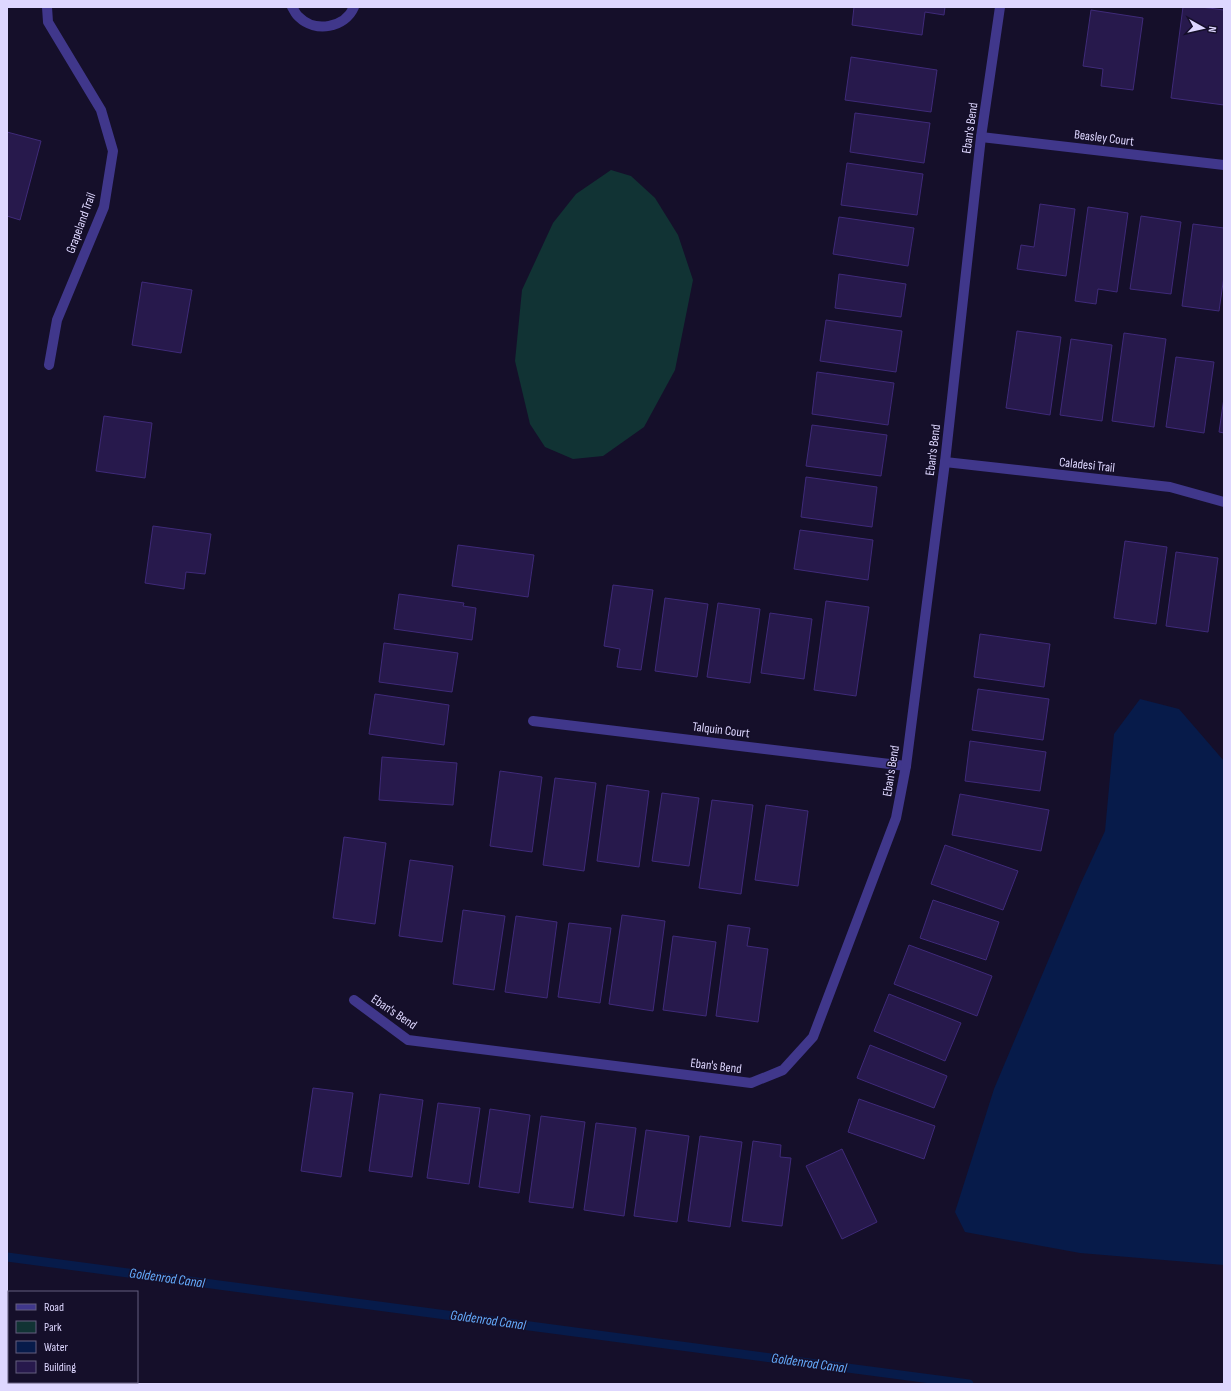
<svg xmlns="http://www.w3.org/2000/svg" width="1231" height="1391" font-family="'Sofia Sans Condensed',sans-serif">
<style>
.green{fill:#113334}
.water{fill:#071b4a}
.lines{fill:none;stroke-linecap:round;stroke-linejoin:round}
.stream{stroke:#071b4a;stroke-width:9}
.building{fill:#27194c;stroke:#3f2a79}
.service{stroke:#40378b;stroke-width:10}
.minor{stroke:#40378b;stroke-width:10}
.labels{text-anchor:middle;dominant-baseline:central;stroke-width:3;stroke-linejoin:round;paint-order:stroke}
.street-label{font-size:13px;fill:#ded7ff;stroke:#150f2a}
.water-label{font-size:14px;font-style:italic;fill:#65adff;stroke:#150f2a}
</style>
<rect width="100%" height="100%" fill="#150f2a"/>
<path class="green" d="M611,170L631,176L655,198L678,235L693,280L675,370L644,427L603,456L573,459L545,447L530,424L515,361L522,290L553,223L576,194Z"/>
<path class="water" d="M1140,699L1179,709L1224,761V1265L1080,1253L965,1232L955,1212L994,1089L1080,885L1105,831L1114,734Z"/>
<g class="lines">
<path class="stream" d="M7,1257L969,1384"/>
</g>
<g class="building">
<path d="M854,7H945L944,15L925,12L922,35L852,25Z"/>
<path d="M1183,7H1201L1224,10V105L1171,98Z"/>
<path d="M1091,10L1143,18L1133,90L1101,86L1103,69L1083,66Z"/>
<path d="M851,57L937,70L931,112L845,100Z"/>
<path d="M855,113L930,123L924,163L850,152Z"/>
<path d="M7,132L41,141L20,220L7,216Z"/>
<path d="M847,163L923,174L917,215L841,205Z"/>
<path d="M1040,204L1075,209L1066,276L1017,269L1021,245L1034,247Z"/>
<path d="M1088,207L1128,213L1117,292L1098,289L1096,304L1075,301Z"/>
<path d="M1141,216L1181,222L1171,294L1130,289Z"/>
<path d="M839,217L914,228L908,266L833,254Z"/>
<path d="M1193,224L1224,228V276L1219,311L1182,306Z"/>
<path d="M839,274L906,284L901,317L835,308Z"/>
<path d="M142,282L192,290L181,353L132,345Z"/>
<path d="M826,320L902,331L896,372L820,361Z"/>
<path d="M1017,331L1061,337L1050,415L1006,408Z"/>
<path d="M1124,333L1166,339L1154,427L1112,421Z"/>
<path d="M1071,339L1112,345L1102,421L1060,415Z"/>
<path d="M1176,357L1214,362L1204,433L1166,427Z"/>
<path d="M817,372L894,383L888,425L812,414Z"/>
<path d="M1224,398V433L1219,432Z"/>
<path d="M104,416L152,423L145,478L96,471Z"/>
<path d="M812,425L887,435L881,476L806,466Z"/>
<path d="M806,477L877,487L872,527L801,517Z"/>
<path d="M153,526L211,534L205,574L186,572L184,589L145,583Z"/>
<path d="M800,530L873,540L868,580L794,569Z"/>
<path d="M1125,541L1167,547L1156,624L1114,618Z"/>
<path d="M458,545L534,555L528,597L452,586Z"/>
<path d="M1176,552L1218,558L1208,632L1166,626Z"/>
<path d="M613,585L653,590L641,670L617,667L620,649L604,646Z"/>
<path d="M399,594L464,603L463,606L476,608L472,640L394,629Z"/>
<path d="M665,598L708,604L697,677L655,671Z"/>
<path d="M826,601L869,607L856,696L814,690Z"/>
<path d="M718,603L760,609L750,683L707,677Z"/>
<path d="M770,613L812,619L804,679L761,673Z"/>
<path d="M980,634L1050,644L1044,687L974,677Z"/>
<path d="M384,643L458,653L452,692L379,682Z"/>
<path d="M978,689L1049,699L1043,740L972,730Z"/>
<path d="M375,694L449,705L444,745L369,734Z"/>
<path d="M970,741L1046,752L1040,791L965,781Z"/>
<path d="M382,757L457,763L453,805L379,800Z"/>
<path d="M500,771L542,777L532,852L490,846Z"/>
<path d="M555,778L596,783L584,871L543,865Z"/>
<path d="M607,785L649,791L639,867L597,861Z"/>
<path d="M662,793L699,798L689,866L652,861Z"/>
<path d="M960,794L1049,810L1041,851L952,835Z"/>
<path d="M712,800L753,805L741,894L699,888Z"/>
<path d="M766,805L808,811L798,886L755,880Z"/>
<path d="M344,837L386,843L375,924L333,918Z"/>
<path d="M945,845L1018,871L1003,910L931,884Z"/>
<path d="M410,860L453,866L442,942L399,936Z"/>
<path d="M933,900L999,922L986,960L920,938Z"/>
<path d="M463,910L505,916L494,990L453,984Z"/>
<path d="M622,915L665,921L653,1011L609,1004Z"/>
<path d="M516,916L557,922L547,998L505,992Z"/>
<path d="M569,923L611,928L600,1003L558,997Z"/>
<path d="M728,925L750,928L747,946L768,949L758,1022L716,1016Z"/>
<path d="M673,936L716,942L706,1016L663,1010Z"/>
<path d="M909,945L992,976L977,1016L894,984Z"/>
<path d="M889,994L961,1023L945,1061L874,1031Z"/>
<path d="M870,1045L947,1076L934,1108L857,1078Z"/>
<path d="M313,1088L353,1093L341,1177L301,1171Z"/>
<path d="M380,1094L423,1100L412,1177L369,1171Z"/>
<path d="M859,1099L935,1126L924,1159L848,1132Z"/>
<path d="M438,1103L480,1108L469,1184L427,1178Z"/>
<path d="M490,1109L530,1115L519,1193L479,1187Z"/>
<path d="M541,1116L585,1122L573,1208L529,1202Z"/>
<path d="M596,1123L636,1128L624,1216L584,1210Z"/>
<path d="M646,1130L689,1136L677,1222L634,1216Z"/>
<path d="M700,1136L742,1142L730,1227L688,1221Z"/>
<path d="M753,1141L781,1145L780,1157L791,1158L782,1226L742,1221Z"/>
<path d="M842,1149L877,1222L842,1239L806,1166Z"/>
</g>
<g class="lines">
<path class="service" d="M292,7C294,10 296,15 299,17C315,33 345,28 354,7"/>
<g class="minor">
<path d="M47,7L48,22L101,110L113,151L104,207L57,320L49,365"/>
<path d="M981,137L1224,165"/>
<path d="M945,462L1170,487L1224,502"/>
<path d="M533,721L906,766"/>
<path d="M354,1000L408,1040L751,1083L783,1070L813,1037L896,818L906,766L945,462L981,137L1000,7"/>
</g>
</g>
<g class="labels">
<g class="street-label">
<text transform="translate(970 128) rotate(-82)">Eban's Bend</text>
<text transform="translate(1104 138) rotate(7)">Beasley Court</text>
<text transform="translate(81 223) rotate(-70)">Grapeland Trail</text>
<text transform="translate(933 450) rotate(-83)">Eban's Bend</text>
<text transform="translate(1087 465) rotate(6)">Caladesi Trail</text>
<text transform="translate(721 730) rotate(7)">Talquin Court</text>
<text transform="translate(891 771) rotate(-81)">Eban's Bend</text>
<text transform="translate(394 1012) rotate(34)">Eban's Bend</text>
<text transform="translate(716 1066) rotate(7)">Eban's Bend</text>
</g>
<g class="water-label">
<text transform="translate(167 1278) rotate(8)">Goldenrod Canal</text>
<text transform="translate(488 1320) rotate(8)">Goldenrod Canal</text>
<text transform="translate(809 1363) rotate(8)">Goldenrod Canal</text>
</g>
</g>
<rect width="1231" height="1391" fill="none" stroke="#ded7ff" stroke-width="16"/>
<rect x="8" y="1291" width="130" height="92" fill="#150f2a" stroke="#655f7f"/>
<rect x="16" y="1304" width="20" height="6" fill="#40378b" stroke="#655f7f"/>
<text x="44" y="1311" font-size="12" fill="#ded7ff">Road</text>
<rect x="16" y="1321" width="20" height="12" fill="#113334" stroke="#655f7f"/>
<text x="44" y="1331" font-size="12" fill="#ded7ff">Park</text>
<rect x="16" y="1341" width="20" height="12" fill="#071b4a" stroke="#655f7f"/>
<text x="44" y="1351" font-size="12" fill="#ded7ff">Water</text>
<rect x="16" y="1361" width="20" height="12" fill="#27194c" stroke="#655f7f"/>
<text x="44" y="1371" font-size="12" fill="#ded7ff">Building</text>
<g transform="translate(1203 28) rotate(98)" stroke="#150f2a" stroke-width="3" paint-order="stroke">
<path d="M0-3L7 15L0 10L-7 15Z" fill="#ded7ff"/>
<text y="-6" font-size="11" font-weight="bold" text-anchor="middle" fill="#ded7ff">N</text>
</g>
</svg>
